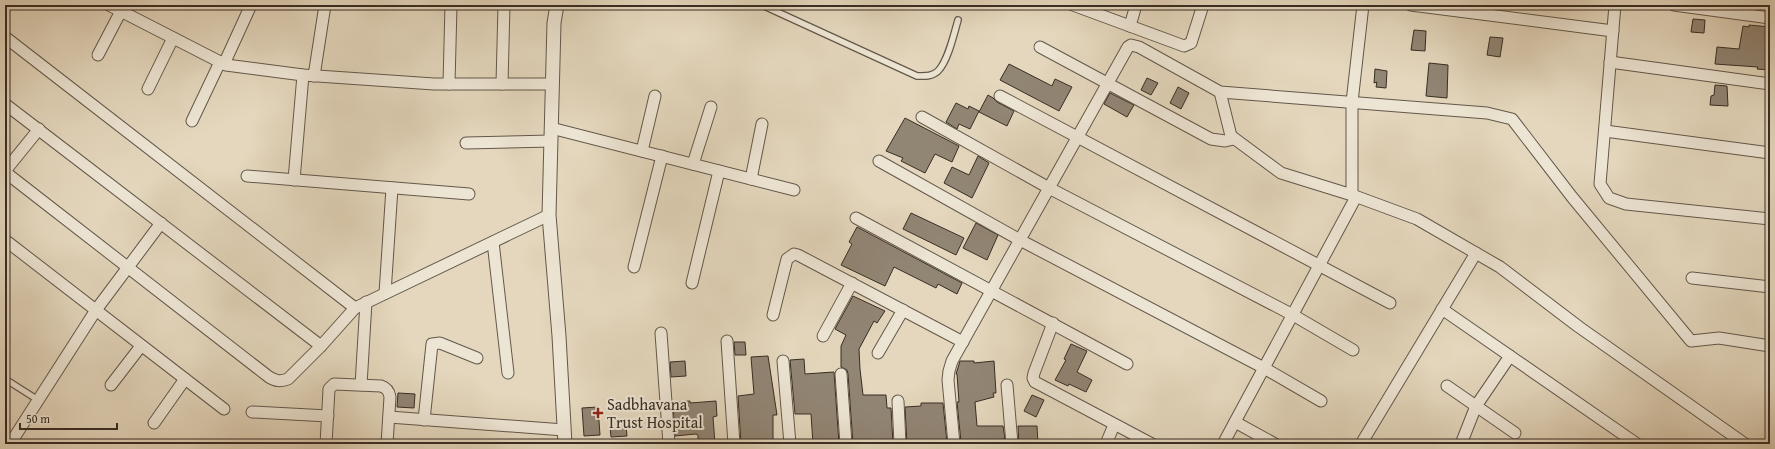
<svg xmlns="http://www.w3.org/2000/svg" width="1775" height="449" font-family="'Gentium Book Plus',serif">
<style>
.building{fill:#918574;stroke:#382d24}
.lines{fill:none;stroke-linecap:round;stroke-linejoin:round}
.service-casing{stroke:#63584a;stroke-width:8}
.minor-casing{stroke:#63584a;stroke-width:13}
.tertiary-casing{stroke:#63584a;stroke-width:15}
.service{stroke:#ede5d4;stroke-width:5.5}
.minor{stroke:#ede5d4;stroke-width:11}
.tertiary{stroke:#ede5d4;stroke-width:13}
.poi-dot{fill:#8f2418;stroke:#ede5d4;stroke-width:1.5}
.labels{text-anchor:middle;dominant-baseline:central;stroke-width:4;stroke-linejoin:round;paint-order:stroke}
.poi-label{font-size:16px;fill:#382d24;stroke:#ede5d4;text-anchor:start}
</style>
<rect width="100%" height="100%" fill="#e4d7bd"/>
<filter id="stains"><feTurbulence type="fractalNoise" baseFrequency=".005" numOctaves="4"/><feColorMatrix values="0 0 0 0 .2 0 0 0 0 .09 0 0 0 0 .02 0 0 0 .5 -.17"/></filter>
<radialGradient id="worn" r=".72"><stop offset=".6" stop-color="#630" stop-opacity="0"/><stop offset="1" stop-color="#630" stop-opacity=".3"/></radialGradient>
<g class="building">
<path d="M1693,19L1705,20L1704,33L1691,32Z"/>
<path d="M1749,25L1770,27V70L1757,69L1758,67L1715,64L1717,47L1739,49L1743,26L1749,27Z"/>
<path d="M1414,30L1426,31L1425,51L1411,50Z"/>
<path d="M1490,37L1503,38L1500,57L1487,55Z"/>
<path d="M1429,63L1448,65L1447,98L1426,96Z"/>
<path d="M1009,64L1052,86L1055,79L1072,87L1059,111L1000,80Z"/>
<path d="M1375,69L1387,71L1386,88L1376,87L1377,82L1374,83Z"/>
<path d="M1147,78L1158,83L1151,95L1141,90Z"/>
<path d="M1715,85L1727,86L1728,106L1710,105L1711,96L1714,95Z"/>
<path d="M1178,87L1189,93L1181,109L1170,103Z"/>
<path d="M1110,93L1134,105L1127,117L1104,104Z"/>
<path d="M988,95L993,98L997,102L1014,111L1007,126L979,112Z"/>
<path d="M956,103L968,109L969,106L979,111L970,129L959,124L957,129L946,122Z"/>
<path d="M905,118L959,146L952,162L935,154L925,173L901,161L903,158L886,151Z"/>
<path d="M978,156L989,163L972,198L944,183L952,167L969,175Z"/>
<path d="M911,213L964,238L956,255L903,229Z"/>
<path d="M976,223L998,235L987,260L963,248Z"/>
<path d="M857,227L962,283L957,294L938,284L936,288L894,267L885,286L841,265L852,244L849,242Z"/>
<path d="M853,296L885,311L877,323L874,321L859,349L860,369L863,395H886L887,408H891L893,444H853L848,374L847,370L841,367V346L846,335L835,329Z"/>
<path d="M734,342H745L746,355H735Z"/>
<path d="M1071,344L1087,351L1077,372L1092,380L1086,392L1069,384L1068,386L1055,380L1066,360L1064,359Z"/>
<path d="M768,356L777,415H773V443L741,444L738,396L754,394L751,357Z"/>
<path d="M804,359L805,374L834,372L839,444H813L811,414H795L790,360Z"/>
<path d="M685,361L686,376L671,377L670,362Z"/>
<path d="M960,361H974V363L994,361L996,393H993L994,397L975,402L977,426H1003L1005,439L961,442L957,402H959L957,374H956Z"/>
<path d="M398,393L415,394L414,408L397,407Z"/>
<path d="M1032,395L1044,400L1036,417L1024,411Z"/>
<path d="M690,401V403L716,401L717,416L713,417L715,444H698V435L696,434L675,436L673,402Z"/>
<path d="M921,403H943L947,443L907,444L905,407L921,406Z"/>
<path d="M598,407L600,435L584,436L582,408Z"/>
<path d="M626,426L627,436L611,437L610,427Z"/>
<path d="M1018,426H1037L1038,444H1019Z"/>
</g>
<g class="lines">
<defs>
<g id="service">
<path d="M762,5L917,76C924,76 932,77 938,71C948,61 954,34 958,20"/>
<path d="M5,379L38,400"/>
</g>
<g id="minor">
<path d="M109,5L226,65L303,75L434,84H552"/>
<path d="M1073,5L1184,46L1191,43L1203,5"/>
<path d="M1411,5L1613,31"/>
<path d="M1615,5L1600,184L1609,198L1626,204L1770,219"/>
<path d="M1674,5L1770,18"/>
<path d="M1130,26L1136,5"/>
<path d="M5,37L355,308L549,215"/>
<path d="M1040,47L1211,139L1225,141L1234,139"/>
<path d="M98,55L121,11"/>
<path d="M1610,62L1770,84"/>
<path d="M224,64L251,5"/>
<path d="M314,76L325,5"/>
<path d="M449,84L451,5"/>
<path d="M502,84L504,5"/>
<path d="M148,89L173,38"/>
<path d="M1220,92L1231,136L1281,173L1352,195L1417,219L1500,267L1579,327L1745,444"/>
<path d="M1000,96L1390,303"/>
<path d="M5,104L321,346"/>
<path d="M922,117L1049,188L1293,315L1353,350"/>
<path d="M192,121L220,62"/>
<path d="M551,128L794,190"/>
<path d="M1605,131L1770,153"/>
<path d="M466,143L551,141"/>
<path d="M642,151L655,96"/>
<path d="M879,161L1020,240L1264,368L1321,401"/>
<path d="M693,164L711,107"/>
<path d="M5,171L39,129"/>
<path d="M5,172L269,377C276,381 280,382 288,379L321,346L355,308"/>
<path d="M247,176L469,194"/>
<path d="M751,179L762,124"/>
<path d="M294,180L303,75"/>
<path d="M1352,195V102L1363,5"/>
<path d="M856,218L1127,364"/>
<path d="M5,240L224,409"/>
<path d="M493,242L508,373"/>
<path d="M634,267L662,156"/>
<path d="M1692,278L1770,287"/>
<path d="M692,283L719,171"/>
<path d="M385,293L392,188"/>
<path d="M1442,309L1637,444"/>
<path d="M773,315L787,259L794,254L798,255L963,342"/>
<path d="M1053,323L1034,373L1033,378L1035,382L1152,444"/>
<path d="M661,333L669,444"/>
<path d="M823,336L852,283"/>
<path d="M727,341L734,444"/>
<path d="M878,353L903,310"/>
<path d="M783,361L790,444"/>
<path d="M841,374L846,444"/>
<path d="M111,385L141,346"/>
<path d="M361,385L366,302"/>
<path d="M1007,385L1012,444"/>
<path d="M1447,386L1515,433"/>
<path d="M898,401L900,444"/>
<path d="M252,412L328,416"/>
<path d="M389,417L564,430"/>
<path d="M424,420L432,344L440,343L477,358"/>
<path d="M1235,422L1275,444"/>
<path d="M154,423L185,379"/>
<path d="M10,444L96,310L161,223"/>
<path d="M326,444L329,389L334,384L381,386C387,388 389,391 390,397L387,444"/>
<path d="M954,444L948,380L949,371L952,361L1128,47L1131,45L1139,47L1220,92L1487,113L1512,119L1572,197L1691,341L1719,338L1770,346"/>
<path d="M1106,444L1114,425"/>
<path d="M1223,444L1356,197"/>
<path d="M1361,444L1476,253"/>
<path d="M1461,444L1476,406L1510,356"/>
</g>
<path id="tertiary" d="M557,5L554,23L549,215L559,336L565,444"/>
</defs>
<use href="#service" class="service-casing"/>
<use href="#minor" class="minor-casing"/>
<use href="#tertiary" class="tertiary-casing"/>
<use href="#service" class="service"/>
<use href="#minor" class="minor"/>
<use href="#tertiary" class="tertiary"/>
</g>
<path class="poi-dot" d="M596 407h4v4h4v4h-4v4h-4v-4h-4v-4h4z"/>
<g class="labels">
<g class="poi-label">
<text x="607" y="404">Sadbhavana<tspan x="607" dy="18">Trust Hospital</tspan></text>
</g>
</g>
<rect width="1775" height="449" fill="none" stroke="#e4d7bd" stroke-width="20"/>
<rect x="6" y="6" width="1763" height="437" fill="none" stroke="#382d24" stroke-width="2"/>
<rect x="10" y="10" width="1755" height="429" fill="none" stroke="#382d24"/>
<path d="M20 423v6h97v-6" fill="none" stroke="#382d24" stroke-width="2"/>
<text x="26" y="423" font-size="12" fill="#382d24" stroke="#ede5d4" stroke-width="3" paint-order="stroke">50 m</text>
<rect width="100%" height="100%" filter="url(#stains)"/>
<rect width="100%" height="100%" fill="url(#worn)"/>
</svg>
